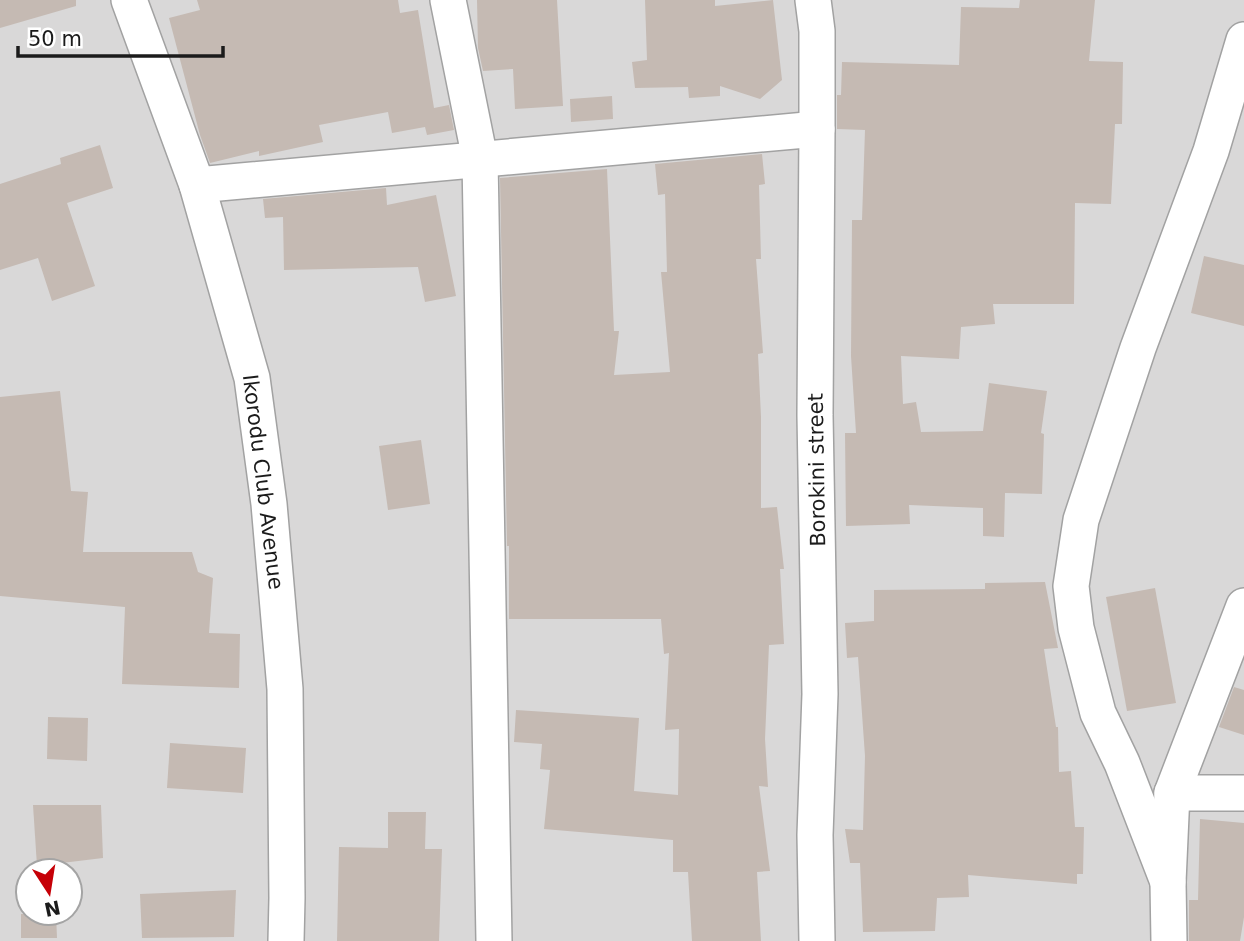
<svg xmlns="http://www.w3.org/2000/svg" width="1244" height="941" font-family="'DejaVu Sans',sans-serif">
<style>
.residential{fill:#d9d8d8;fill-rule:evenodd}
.building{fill:#c5bab3}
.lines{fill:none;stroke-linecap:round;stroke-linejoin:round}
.minor-casing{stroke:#a2a2a2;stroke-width:38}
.minor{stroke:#fff;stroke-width:35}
.labels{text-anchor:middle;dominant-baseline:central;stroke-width:6;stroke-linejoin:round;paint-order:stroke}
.street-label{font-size:21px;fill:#1b1b1b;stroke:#fff}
</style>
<rect width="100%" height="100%" fill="#ede8e0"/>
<path class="residential" d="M0,0H1244V941H0ZM28,871H70V913H28Z"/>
<g class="building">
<path d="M0,0H76V6L0,28Z"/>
<path d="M197,0H398L400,13L418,10L434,108L449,105L454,130L427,135L425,127L392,133L388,112L319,125L323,142L259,156V151L210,163L200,135L169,18L200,10Z"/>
<path d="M477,0H557L563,106L515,109L513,69L483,71L478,48Z"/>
<path d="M645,0H715V6L773,0L782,80L760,99L720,86V96L689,98L688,87L635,88L632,62L647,60Z"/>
<path d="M1020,0H1095L1089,61L1123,62L1122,124H1115L1111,204L1075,203L1074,304H993L995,324L961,327L959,359L901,356L903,404L916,402L921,432L983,431L989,383L1047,391L1041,433L1044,434L1042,494L1005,493L1004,537L983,536V508L909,505L910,524L846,526L845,433H856L851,356L852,220H862L865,130L837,129V95H841L842,62L959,65L961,7L1019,8Z"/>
<path d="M612,96L613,119L571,122L570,99Z"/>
<path d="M100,145L113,188L67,203L95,286L52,301L38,258L0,270V184L61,164L60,158Z"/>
<path d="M762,154L765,184L759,185L761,259H756L763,353L758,354L761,417V508L777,507L784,569H780L784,644L769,645L765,739L768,787L759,786L770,871L757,872L761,941H692L688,872H673V840L544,829L550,770L540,769L542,744L514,742L516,710L639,718L634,791L678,795L679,729L665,730L669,653L664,654L661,619H509V546H507L500,178L607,169L614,331H619L614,375L670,372L661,272H667L665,194L658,195L655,164Z"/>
<path d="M386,188L387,205L436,195L456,296L425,302L418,267L284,270L283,217L265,218L263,199Z"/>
<path d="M1204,256L1244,265V326L1191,313Z"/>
<path d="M60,391L71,491L88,492L83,552H192L198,572L213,578L209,633L240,634L239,688L122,684L125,607L0,596V397Z"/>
<path d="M421,440L430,504L388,510L379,446Z"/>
<path d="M1045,582L1058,648L1044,649L1056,727H1058L1059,772L1071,771L1075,827H1084L1083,874H1077V884L968,875L969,897L937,898L935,931L863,932L860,863H850L845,829L863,830L865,756L858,657L847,658L845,623L874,621V590L985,589V583Z"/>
<path d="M1155,588L1176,703L1127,711L1106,597Z"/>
<path d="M1234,687L1244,690V735L1219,727Z"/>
<path d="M48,717L88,718L87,761L47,759Z"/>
<path d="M170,743L246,748L243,793L167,788Z"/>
<path d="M33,805H101L103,858L37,866Z"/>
<path d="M388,812H426L425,849H442L439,941H337L339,847L388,848Z"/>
<path d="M1200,819L1244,823V917L1240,941H1189V900H1198Z"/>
<path d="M236,890L234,937L142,938L140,894Z"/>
<path d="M21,914H56L57,938H21Z"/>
</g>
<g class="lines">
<defs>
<g id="minor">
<path d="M129,0L197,185L252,378L269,504L285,689L287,898L286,941"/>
<path d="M448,0L480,159L494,941"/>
<path d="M813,0L817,31V129L815,415L820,694L815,835L817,941"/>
<path d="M197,185L817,129"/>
<path d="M1172,793H1244"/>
<path d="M1168,882L1122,763L1098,713L1076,628L1071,586L1081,520L1138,348L1211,151L1244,40"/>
<path d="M1169,941L1168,882L1172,793L1244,606"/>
</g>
</defs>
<use href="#minor" class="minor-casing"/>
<use href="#minor" class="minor"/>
</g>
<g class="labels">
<g class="street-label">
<text transform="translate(817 470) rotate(-91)">Borokini street</text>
<text transform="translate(263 482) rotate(83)">Ikorodu Club Avenue</text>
</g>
</g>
<g transform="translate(49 892) rotate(168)"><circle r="33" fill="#ffffff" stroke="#a4a4a4" stroke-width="2"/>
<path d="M0-5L12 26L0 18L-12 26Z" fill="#c60007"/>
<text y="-10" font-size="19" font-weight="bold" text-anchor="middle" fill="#1b1b1b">N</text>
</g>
<path d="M18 46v10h205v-10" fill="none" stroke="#1b1b1b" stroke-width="3.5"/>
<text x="28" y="46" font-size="21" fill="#1b1b1b" stroke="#ffffff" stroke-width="5" paint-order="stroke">50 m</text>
</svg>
